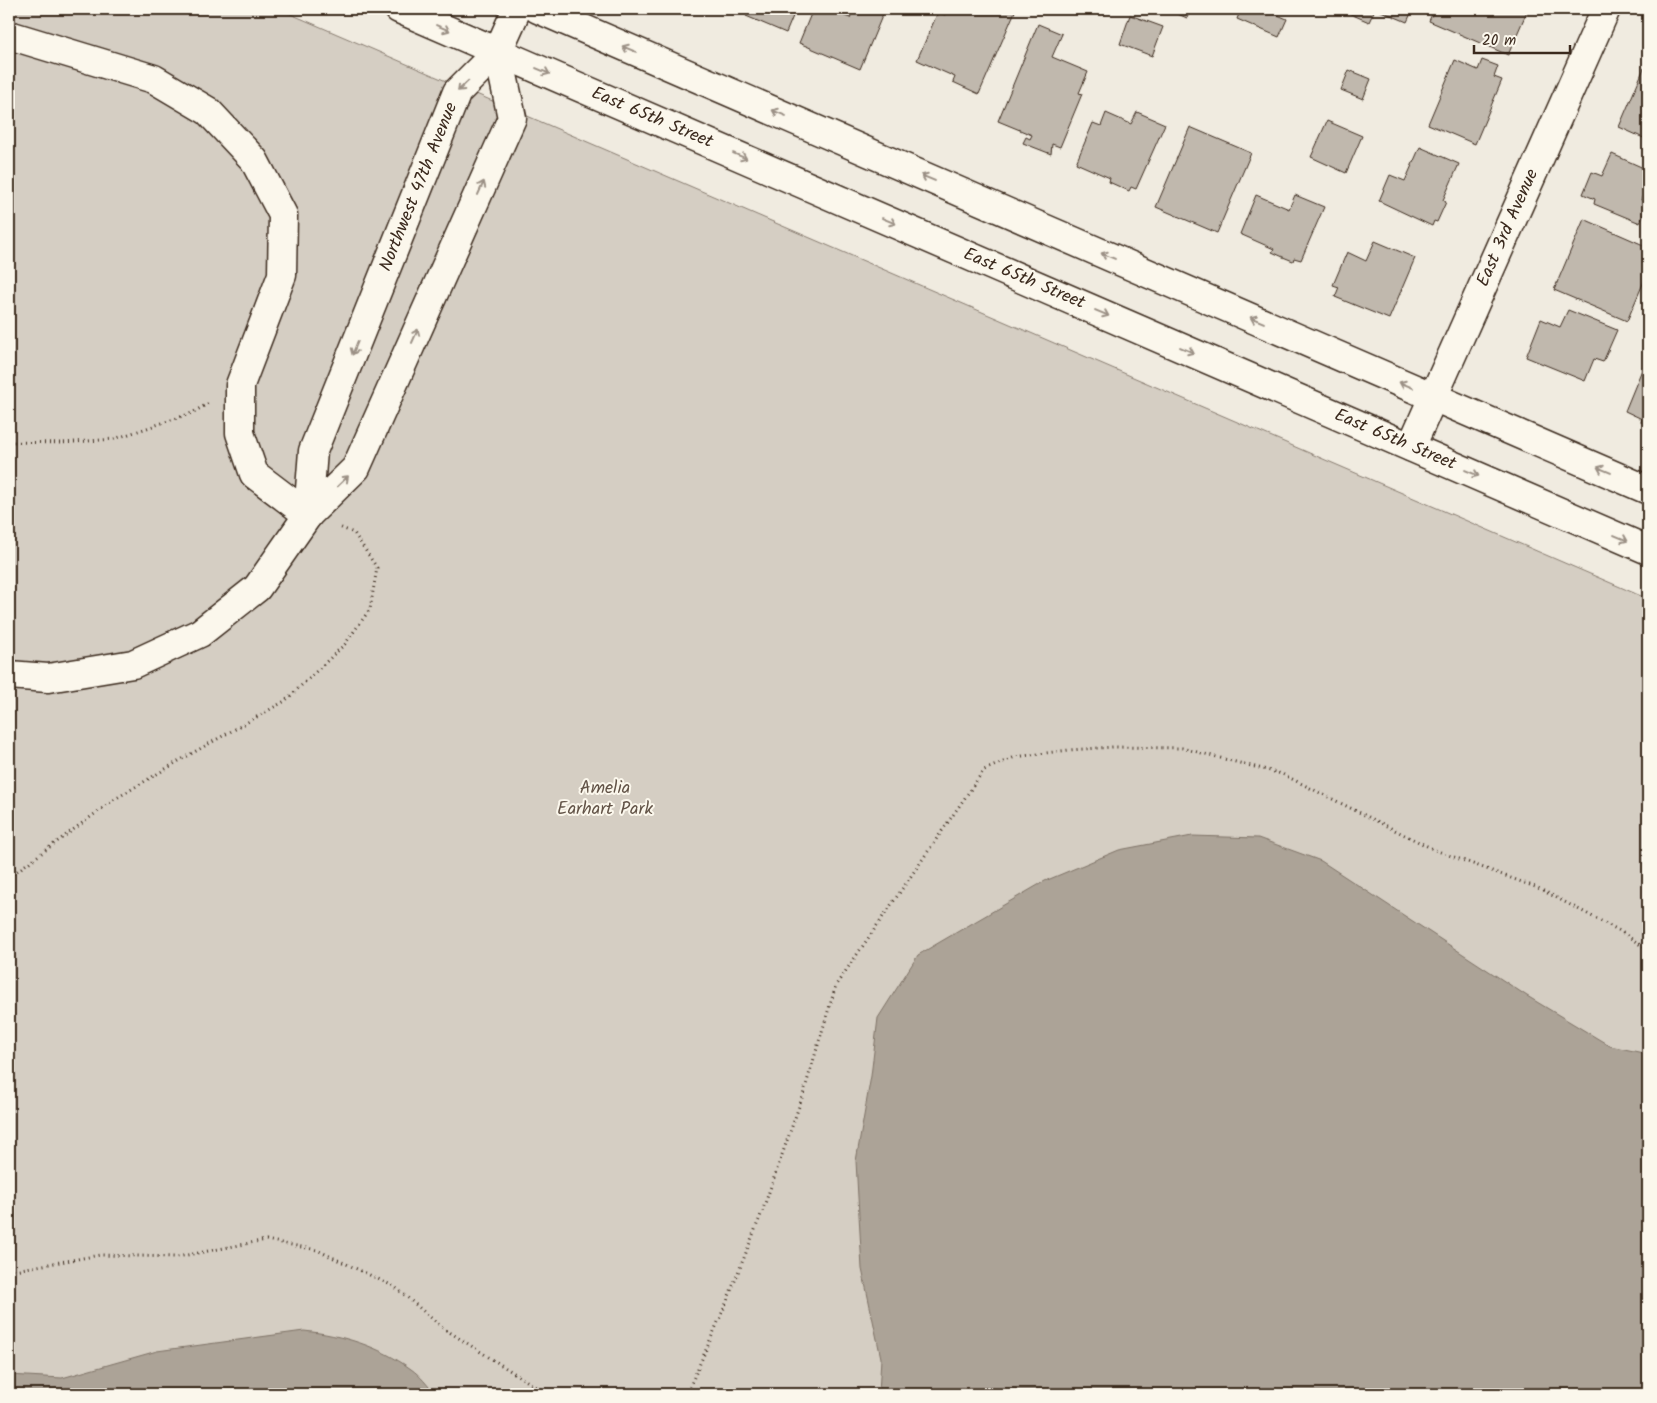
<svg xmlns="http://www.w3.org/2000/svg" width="1657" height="1403" font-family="Kalam,sans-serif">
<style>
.green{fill:#d5cec3;stroke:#887c70}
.water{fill:#aca397;stroke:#7f7367}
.building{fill:#c0b8ad;stroke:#3b2a1e}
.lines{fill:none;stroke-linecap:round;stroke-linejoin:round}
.minor-casing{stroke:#3b2a1e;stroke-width:31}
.major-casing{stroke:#3b2a1e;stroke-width:31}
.path{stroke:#3b2a1e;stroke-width:3;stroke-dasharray:1 4;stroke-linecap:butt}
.minor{stroke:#fbf7ec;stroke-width:28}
.major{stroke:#fbf7ec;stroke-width:28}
.oneway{stroke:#9b9085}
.labels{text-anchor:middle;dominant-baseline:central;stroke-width:4;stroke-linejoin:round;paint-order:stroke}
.street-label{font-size:18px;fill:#3b2a1e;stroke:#fbf7ec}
.park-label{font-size:18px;fill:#625347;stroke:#fbf7ec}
</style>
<rect width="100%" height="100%" fill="#f0ebe0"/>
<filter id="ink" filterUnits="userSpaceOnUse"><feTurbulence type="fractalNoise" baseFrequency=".02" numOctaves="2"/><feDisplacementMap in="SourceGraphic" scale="10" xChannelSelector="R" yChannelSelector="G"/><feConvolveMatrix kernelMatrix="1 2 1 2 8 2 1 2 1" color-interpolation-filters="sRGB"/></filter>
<g filter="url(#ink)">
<path class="green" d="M9,9H279L1648,599V1394H9Z"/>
<g class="water">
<path d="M1192,836L1258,838L1321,861L1527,996L1610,1046L1648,1054V1394H879L881,1358L862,1269L856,1161L871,1076L878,1018L918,955L940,942L1045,881L1119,850Z"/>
<path d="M304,1331C342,1335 379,1346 411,1369C420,1375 428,1386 435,1394H9V1375L62,1378L157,1351Z"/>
</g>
<g class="building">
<path d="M739,9H796L786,33L746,16L747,12Z"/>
<path d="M813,9H827L850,18L854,9H885L860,69L799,43Z"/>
<path d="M948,9H1016L979,94L953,82L955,77L917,60L938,12L945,15Z"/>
<path d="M1166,9H1191L1187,18Z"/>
<path d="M1241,9H1272L1271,12L1287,19L1279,37L1237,19Z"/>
<path d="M1339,9H1375L1369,22Z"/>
<path d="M1376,9H1413L1407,22Z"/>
<path d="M1434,9H1528L1508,55L1429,21Z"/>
<path d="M1130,15L1163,27L1152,56L1120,44Z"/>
<path d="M1038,24L1062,34L1052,57L1088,72L1079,93L1082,94L1060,147L1052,144L1051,154L1023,143L1026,137L1030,139L1032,135L998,121Z"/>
<path d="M1455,60L1478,70L1482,60L1498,66L1494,77L1502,80L1475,144L1428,124Z"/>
<path d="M1644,68L1648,70V140L1619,127Z"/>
<path d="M1349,70L1371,79L1363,99L1341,90Z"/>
<path d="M1137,112L1165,124L1136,189L1131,187L1129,191L1109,182L1110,178L1076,163L1093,123L1101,126L1106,113L1131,124Z"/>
<path d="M1327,121L1362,136L1346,173L1311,157Z"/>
<path d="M1190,127L1251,153L1217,233L1156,207Z"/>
<path d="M1420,147L1459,164L1443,200L1446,202L1437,222L1434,221L1432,226L1379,201L1390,175L1405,181Z"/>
<path d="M1612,154L1648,170V182L1641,200L1648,204L1640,223L1594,204L1595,199L1583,194L1592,172L1602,176Z"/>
<path d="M1256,195L1289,209L1295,195L1324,207L1301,260L1294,258L1293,261L1283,257L1272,252L1274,249L1240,234Z"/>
<path d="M1584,219L1648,247V272L1627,321L1554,290Z"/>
<path d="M1375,241L1415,258L1389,319L1335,297L1339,287L1333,285L1347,252L1366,261Z"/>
<path d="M1568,310L1617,330L1603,362L1594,359L1585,381L1526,357L1541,319L1560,327Z"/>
<path d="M1648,355V425L1641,422L1642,419L1625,411Z"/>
</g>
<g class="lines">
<defs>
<g id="minor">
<path d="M9,35L154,79L208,111L254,160L283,215L282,275L240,385V433L254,474L308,515"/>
<path d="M1411,447L1606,9"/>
<path d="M308,515L313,451L457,92L498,51"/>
<path d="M9,675L48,678L133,664L200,633L257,588L308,515L356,468L512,118L498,51"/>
</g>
<g id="major">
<path d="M399,9L1648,550"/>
<path d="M538,9L1648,490"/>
<path d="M498,51L517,9"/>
</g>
</defs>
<use href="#minor" class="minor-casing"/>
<use href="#major" class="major-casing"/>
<g class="path">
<path d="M9,442L62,443L114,439L192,413L209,403"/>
<path d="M9,877L115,799L189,755L285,701L345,644L370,609L377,568L354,533L339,527"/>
<path d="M9,1271L100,1255L177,1257L266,1240L317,1250L395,1287L443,1328L547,1394"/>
<path d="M683,1394L688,1391L725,1306L762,1212L803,1095L836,985L984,770L1015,757L1069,750L1113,747L1182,748L1282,774L1435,850L1538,888L1620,931L1648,950"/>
</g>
<use href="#minor" class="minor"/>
<use href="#major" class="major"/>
</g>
<defs><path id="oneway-shaft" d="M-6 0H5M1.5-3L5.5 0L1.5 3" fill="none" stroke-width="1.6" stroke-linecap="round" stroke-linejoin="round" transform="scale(1.25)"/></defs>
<g class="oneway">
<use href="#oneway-shaft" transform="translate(443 28) rotate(23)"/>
<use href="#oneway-shaft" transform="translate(629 49) rotate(-157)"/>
<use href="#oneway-shaft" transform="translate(543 71) rotate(23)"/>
<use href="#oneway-shaft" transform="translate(463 86) rotate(135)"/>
<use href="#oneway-shaft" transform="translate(779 113) rotate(-157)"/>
<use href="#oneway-shaft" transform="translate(740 156) rotate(23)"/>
<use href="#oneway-shaft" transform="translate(928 178) rotate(-157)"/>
<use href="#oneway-shaft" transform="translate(481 188) rotate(-66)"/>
<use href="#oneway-shaft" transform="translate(889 221) rotate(23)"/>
<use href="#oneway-shaft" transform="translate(1108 256) rotate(-157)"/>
<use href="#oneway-shaft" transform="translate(1102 313) rotate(23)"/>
<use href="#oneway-shaft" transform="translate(1257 320) rotate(-157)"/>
<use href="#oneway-shaft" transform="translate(415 336) rotate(-66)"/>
<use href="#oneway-shaft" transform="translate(355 348) rotate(112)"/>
<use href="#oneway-shaft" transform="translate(1187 350) rotate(23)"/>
<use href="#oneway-shaft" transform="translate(1406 385) rotate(-157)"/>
<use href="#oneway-shaft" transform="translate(1604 470) rotate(-157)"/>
<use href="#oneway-shaft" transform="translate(1472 473) rotate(23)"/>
<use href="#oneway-shaft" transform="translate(343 481) rotate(-44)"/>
<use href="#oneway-shaft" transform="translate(1621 538) rotate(23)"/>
</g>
</g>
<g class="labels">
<g class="street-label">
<text transform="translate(652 118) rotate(23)">East 65th Street</text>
<text transform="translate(419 187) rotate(-68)">Northwest 47th Avenue</text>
<text transform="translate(1508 228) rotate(-66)">East 3rd Avenue</text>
<text transform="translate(1024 279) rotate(23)">East 65th Street</text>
<text transform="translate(1395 440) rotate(23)">East 65th Street</text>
</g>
<g class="park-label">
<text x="605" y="788">Amelia<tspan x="605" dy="21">Earhart Park</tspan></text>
</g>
</g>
<rect width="1657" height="1403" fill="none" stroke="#fbf7ec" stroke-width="30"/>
<rect x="15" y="15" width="1627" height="1373" fill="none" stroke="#3b2a1e" stroke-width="2" filter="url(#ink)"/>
<path d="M1474 45v8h96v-8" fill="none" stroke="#3b2a1e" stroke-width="2.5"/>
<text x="1482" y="45" font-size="15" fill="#3b2a1e" stroke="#fbf7ec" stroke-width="4" paint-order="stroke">20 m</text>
</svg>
